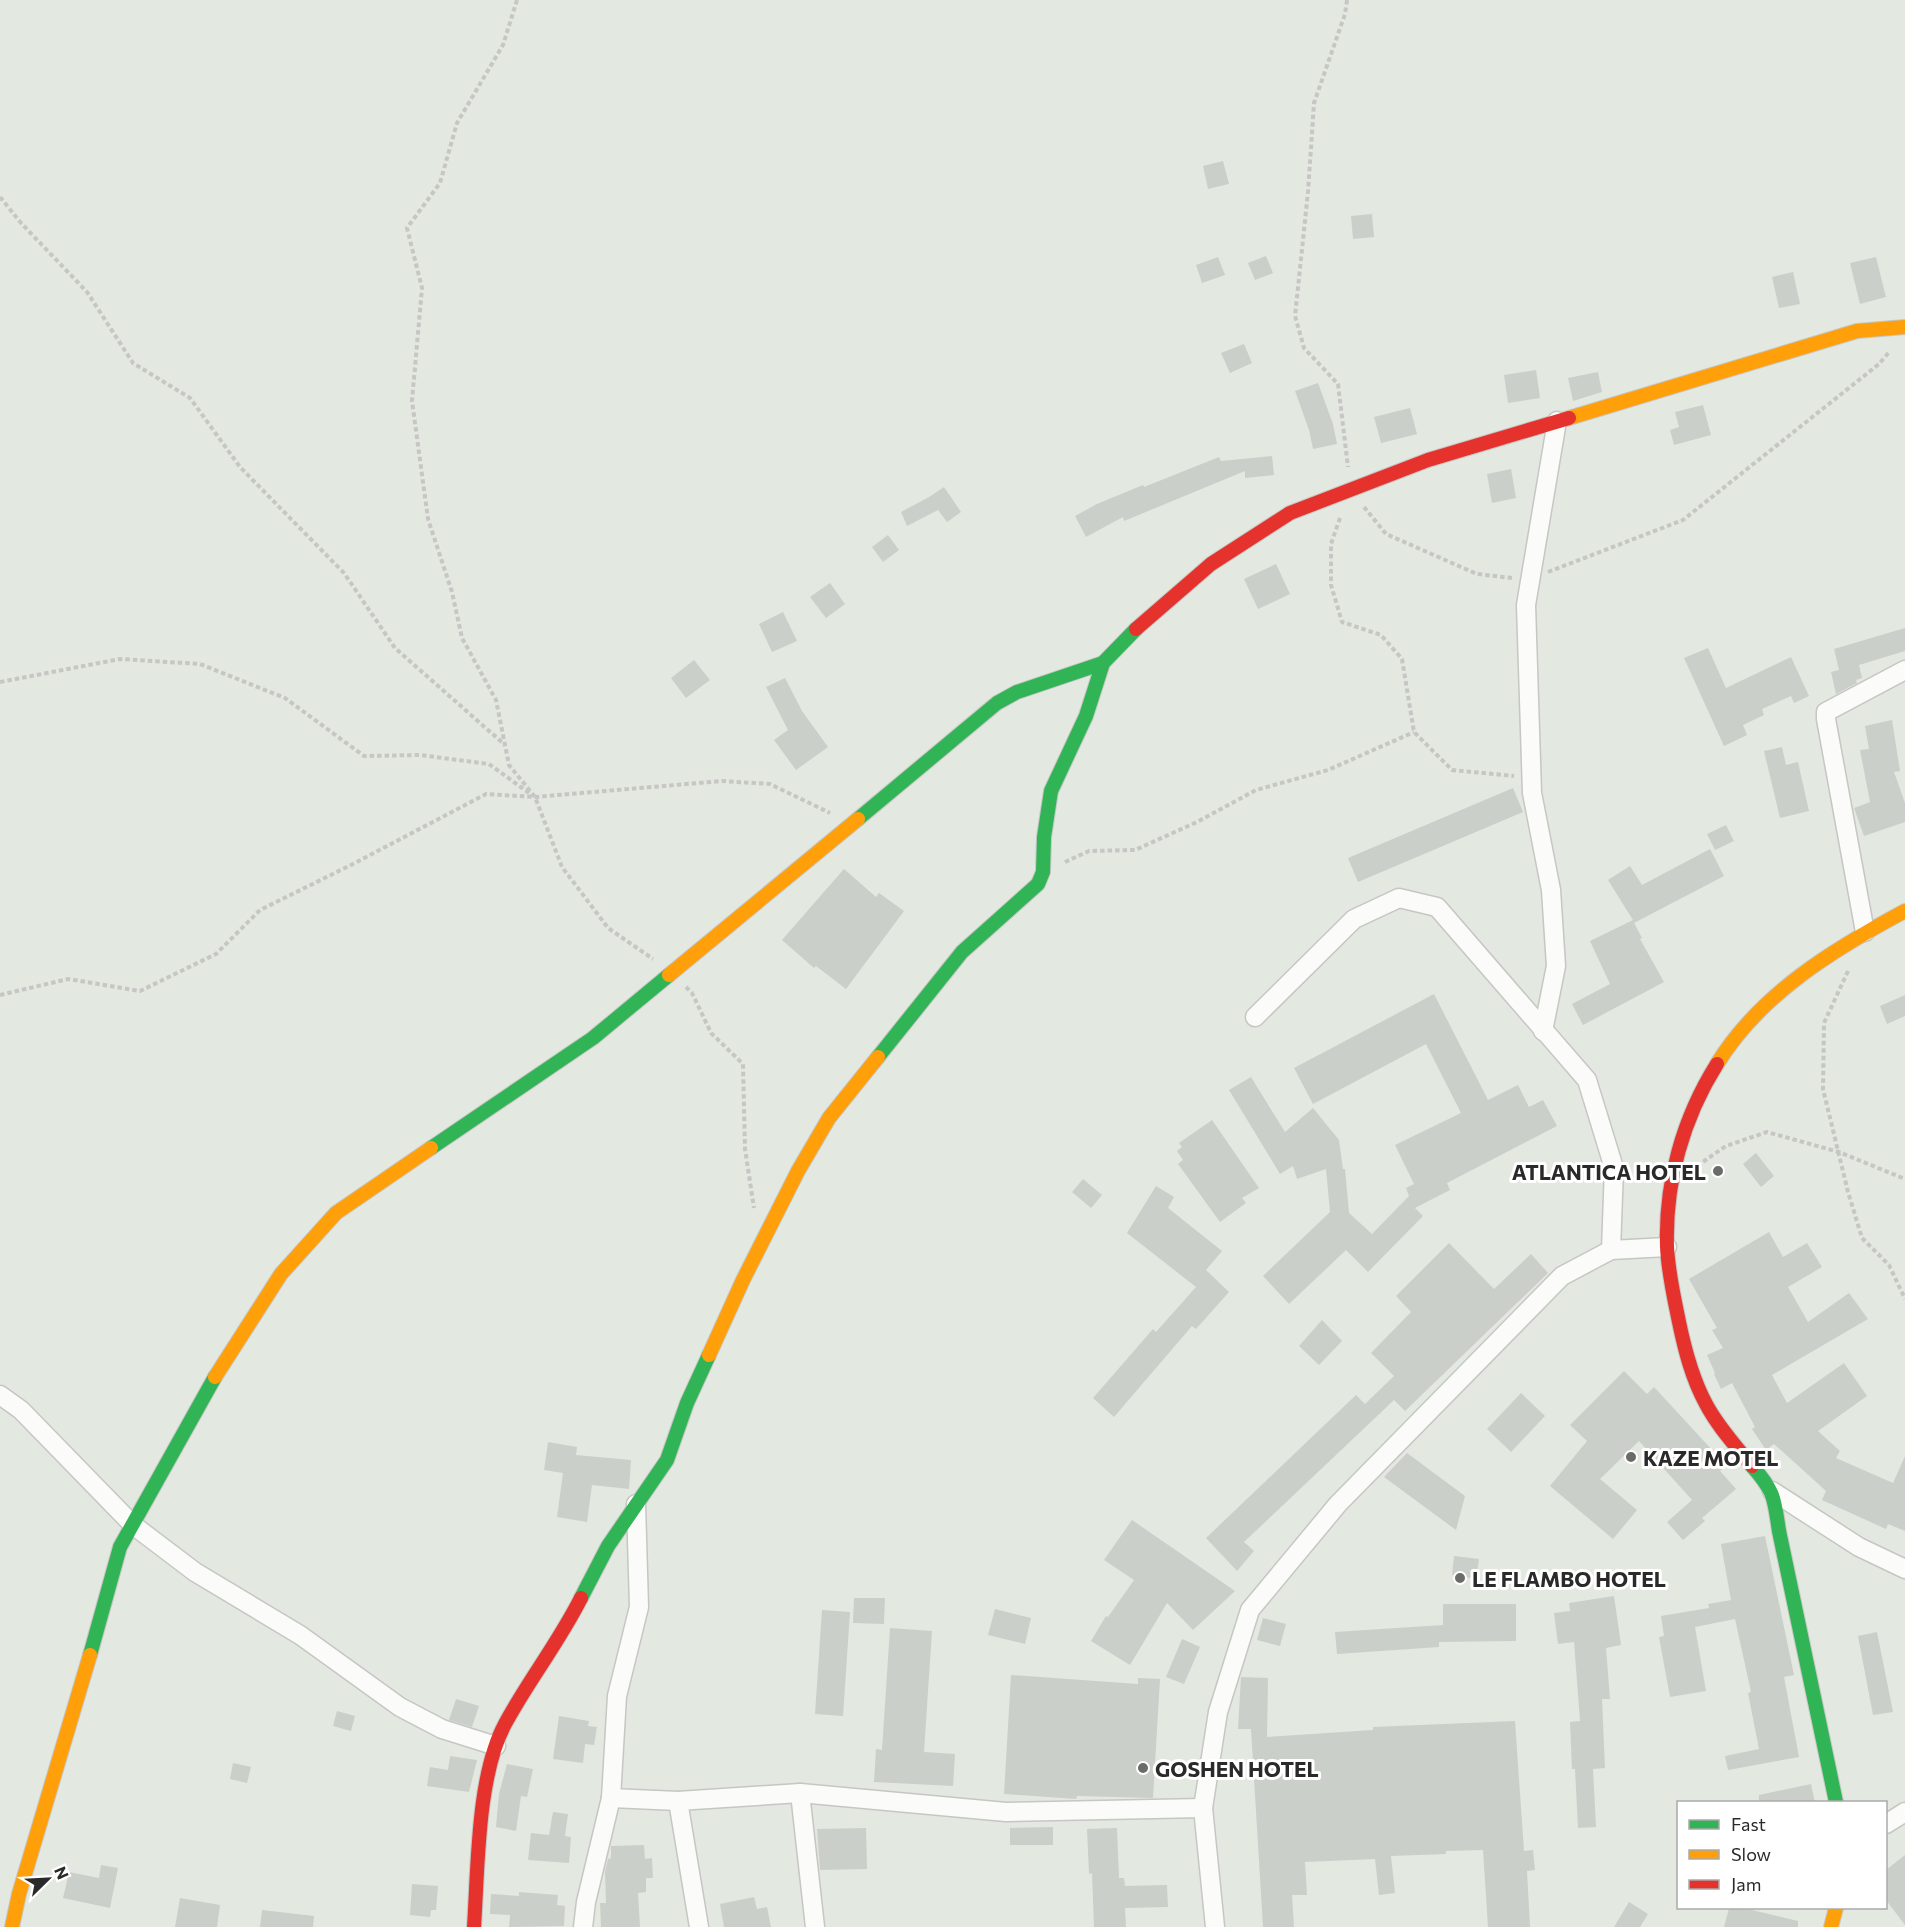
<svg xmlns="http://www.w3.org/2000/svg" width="1905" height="1927" font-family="Commissioner,sans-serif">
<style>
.building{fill:#cbcfc9}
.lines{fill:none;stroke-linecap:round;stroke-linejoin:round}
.street-casing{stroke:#c6c6c5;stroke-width:21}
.fast-casing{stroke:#c6c6c5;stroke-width:16}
.slow-casing{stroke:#c6c6c5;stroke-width:16}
.jam-casing{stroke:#c6c6c5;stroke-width:16}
.path{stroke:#c6c6c5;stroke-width:4;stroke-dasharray:4.5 3;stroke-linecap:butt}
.street{stroke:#fbfcfa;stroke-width:18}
.fast{stroke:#30b455;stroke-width:14}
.slow{stroke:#ff9f0a;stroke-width:14}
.jam{stroke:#e5322d;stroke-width:14}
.poi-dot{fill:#6b6c6a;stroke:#fff;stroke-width:2}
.labels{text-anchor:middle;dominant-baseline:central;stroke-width:6;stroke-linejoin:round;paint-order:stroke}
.poi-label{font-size:21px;font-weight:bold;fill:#2a2a2a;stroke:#fff;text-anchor:start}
</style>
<rect width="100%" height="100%" fill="#e3e8e0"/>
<g class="building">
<path d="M1223,161L1229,184L1208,189L1203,166Z"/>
<path d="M1372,214L1374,237L1353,239L1351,216Z"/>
<path d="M1266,256L1273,273L1255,280L1248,263Z"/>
<path d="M1218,257L1225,275L1202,283L1196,265Z"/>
<path d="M1876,257L1886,297L1860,304L1850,263Z"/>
<path d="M1793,272L1800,304L1779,308L1772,277Z"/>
<path d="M1244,344L1252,363L1230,373L1221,353Z"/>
<path d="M1536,370L1540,398L1508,403L1504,375Z"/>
<path d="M1598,372L1602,392L1573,401L1568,378Z"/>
<path d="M1318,383L1333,424L1337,444L1313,449L1309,430L1295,391Z"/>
<path d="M1703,405L1711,435L1674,445L1670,430L1679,427L1675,412Z"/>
<path d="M1410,408L1417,434L1381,443L1374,417Z"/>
<path d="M1272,456L1274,475L1245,478V471L1124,521L1123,517L1086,537L1075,516L1097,504L1143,485L1144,487L1219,457L1221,461Z"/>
<path d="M1511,469L1516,498L1492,503L1487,474Z"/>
<path d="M944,487L961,512L947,522L938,510L907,526L901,512L929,497Z"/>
<path d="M888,535L899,550L883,562L872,547Z"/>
<path d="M1276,564L1290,594L1258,609L1244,579Z"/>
<path d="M830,583L845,604L826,618L810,597Z"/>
<path d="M783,612L797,641L772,652L759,624Z"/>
<path d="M1905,628V651L1859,665L1862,678L1856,680L1857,683L1836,694L1831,672L1839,670L1834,649Z"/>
<path d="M1708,648L1726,688L1791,657L1809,696L1794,703L1791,696L1762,709L1764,715L1743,725L1747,735L1724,746L1684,658Z"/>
<path d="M694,660L710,680L686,698L671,678Z"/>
<path d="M785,678L802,711L828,747L796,770L774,740L788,730L766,687Z"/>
<path d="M1892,720L1900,771L1894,772L1905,803V822L1864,836L1854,808L1870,802L1860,750L1869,749L1865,726Z"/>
<path d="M1782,747L1786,765L1798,762L1809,811L1780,818L1764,751Z"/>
<path d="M1513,788L1523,812L1358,882L1348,858Z"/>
<path d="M1726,825L1734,841L1715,850L1707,834Z"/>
<path d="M1710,849L1724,876L1634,923L1633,921L1642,938L1640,939L1664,982L1583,1025L1572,1004L1610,984L1590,941L1633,920L1608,880L1630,866L1642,885Z"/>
<path d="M844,869L876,897L879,893L904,911L846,989L816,966L814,968L782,940Z"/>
<path d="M1434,994L1488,1100L1518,1085L1529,1107L1543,1100L1557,1126L1447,1183L1450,1190L1415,1208L1423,1216L1368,1272L1346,1250L1289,1304L1263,1276L1330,1212L1326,1169L1297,1179L1293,1166L1280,1174L1229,1090L1251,1077L1285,1132L1313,1108L1339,1140L1343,1169H1345L1349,1213L1372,1234L1409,1196L1406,1188L1414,1184L1395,1145L1461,1113L1426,1044L1313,1104L1294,1068Z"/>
<path d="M1905,995V1016L1887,1024L1880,1006Z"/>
<path d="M1212,1120L1259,1188L1242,1198L1246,1203L1220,1222L1178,1164L1183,1160L1177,1151L1182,1147L1179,1143Z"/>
<path d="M1756,1153L1774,1176L1761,1187L1743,1164Z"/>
<path d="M1083,1179L1102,1195L1091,1208L1072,1192Z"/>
<path d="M1156,1186L1174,1197L1168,1208L1222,1251L1206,1270L1229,1292L1196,1329L1192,1326L1114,1417L1093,1398L1153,1329L1156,1332L1196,1287L1127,1233Z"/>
<path d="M1769,1232L1783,1257L1807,1243L1822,1267L1788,1287L1808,1322L1849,1293L1868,1319L1772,1375L1787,1403L1844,1363L1867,1396L1818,1431L1840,1451L1836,1458L1893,1483L1905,1456V1531L1888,1524L1886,1529L1822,1500L1826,1491L1774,1444L1766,1450L1752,1429L1755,1427L1732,1383L1721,1389L1714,1374L1715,1373L1707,1355L1723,1348L1712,1330L1717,1328L1689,1279Z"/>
<path d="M1449,1243L1494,1289L1531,1254L1548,1273L1405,1411L1394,1400L1244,1542L1254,1551L1237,1571L1206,1538L1356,1395L1365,1404L1394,1376L1371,1353L1411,1312L1396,1296Z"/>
<path d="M1322,1320L1342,1341L1319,1365L1299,1346Z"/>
<path d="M1624,1371L1647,1394L1654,1387L1726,1465L1720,1471L1736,1489L1702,1518L1705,1521L1683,1540L1667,1522L1692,1500L1639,1441L1600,1479L1637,1510L1613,1539L1550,1486L1587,1441L1570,1425Z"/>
<path d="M1521,1393L1545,1416L1511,1452L1487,1429Z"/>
<path d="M548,1442L577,1447L576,1455L631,1460L629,1489L592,1485L587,1522L557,1517L563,1473L544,1470Z"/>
<path d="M1407,1453L1465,1496L1456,1530L1384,1477Z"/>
<path d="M1132,1520L1235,1591L1193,1630L1167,1603L1130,1665L1091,1641L1106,1616L1108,1617L1134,1580L1104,1560Z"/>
<path d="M1765,1536L1794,1675L1784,1677L1799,1757L1728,1770L1725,1756L1759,1749L1748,1693L1751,1692L1735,1619L1695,1627L1706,1691L1670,1697L1659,1637L1664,1636L1661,1616L1709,1608L1708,1604L1731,1600L1721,1544Z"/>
<path d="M1454,1556L1479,1559L1476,1579L1452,1575Z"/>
<path d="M1614,1596L1621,1645L1606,1648L1610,1699H1602L1605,1768L1593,1769L1596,1827L1578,1828L1575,1769H1572L1570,1722L1580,1721L1574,1642L1558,1644L1554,1613L1570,1611L1569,1603Z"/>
<path d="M854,1598H885L884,1624L853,1623Z"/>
<path d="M1443,1604H1516V1641L1439,1642V1647L1337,1654L1335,1632L1443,1625Z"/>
<path d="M995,1609L1031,1618L1025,1644L988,1635Z"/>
<path d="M822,1610L850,1612L843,1716L815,1714Z"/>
<path d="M1263,1618L1286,1624L1280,1646L1257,1640Z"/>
<path d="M890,1628L932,1631L924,1752L955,1754L953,1786L874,1782L876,1749L882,1750Z"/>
<path d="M1877,1632L1893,1712L1873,1715L1858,1636Z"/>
<path d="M1182,1639L1200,1647L1184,1684L1166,1677Z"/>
<path d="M1011,1675L1138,1684V1678L1160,1679L1153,1798L1077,1796L1076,1799L1004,1794Z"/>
<path d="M1241,1677L1268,1678L1267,1737L1373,1730V1727L1515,1721L1524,1851L1533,1850L1535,1870L1527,1871L1530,1927H1488L1483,1850L1446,1851V1854L1391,1856L1395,1893L1379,1895L1375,1859L1305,1862L1307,1895H1292L1294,1927H1263L1251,1729H1238Z"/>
<path d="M456,1699L479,1706L472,1727L449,1720Z"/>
<path d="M337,1711L355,1716L351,1731L333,1726Z"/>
<path d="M559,1716L589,1721L588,1726L597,1727L594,1745L585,1744L583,1763L553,1759Z"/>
<path d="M450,1756L477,1760L469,1792L427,1786L430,1767L448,1770Z"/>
<path d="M233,1763L251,1767L247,1783L230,1779Z"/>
<path d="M507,1764L533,1769L527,1797L521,1796L516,1831L496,1827L499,1794Z"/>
<path d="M1811,1784L1815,1803H1759V1795Z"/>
<path d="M553,1812L568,1814L565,1836L571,1837L569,1863L528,1860L531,1833L549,1835Z"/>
<path d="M1053,1827V1845H1010V1828Z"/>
<path d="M866,1828L867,1869L820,1870L817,1829Z"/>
<path d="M1117,1828L1119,1878H1124L1125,1886L1167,1885L1168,1907L1125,1908L1126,1927H1094L1092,1873L1089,1874L1087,1829Z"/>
<path d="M644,1845L645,1859L652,1858L653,1878H646V1892L638,1893L640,1927H601L600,1903H606L605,1872L608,1859L611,1858V1846Z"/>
<path d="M1905,1855V1925L1886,1900V1870Z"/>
<path d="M101,1865L118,1868L110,1908L63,1898L69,1872L99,1878Z"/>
<path d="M412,1884L438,1886L436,1910H431L430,1917L410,1915Z"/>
<path d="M519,1892L558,1895L557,1905L565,1906L564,1926L509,1927L510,1915L490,1914L491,1894L519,1896Z"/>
<path d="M754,1897L757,1909L767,1907L771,1927H724L720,1904Z"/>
<path d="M180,1898L220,1905L217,1927H175Z"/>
<path d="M1629,1902L1648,1914L1640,1927H1614Z"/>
<path d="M1729,1908H1744L1798,1921V1927H1724Z"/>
<path d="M262,1910L314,1916L313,1927H260Z"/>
</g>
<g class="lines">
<defs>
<g id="street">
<path d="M1865,932L1826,719V712L1905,670"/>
<path d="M1255,1017L1354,919L1399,898L1437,907L1587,1080L1614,1168L1611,1250"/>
<path d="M1543,1031L1556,966L1551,890L1532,793L1526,605L1557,421"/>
<path d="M0,1395L21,1410L133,1525L195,1572L300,1635L400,1707L442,1729L496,1746"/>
<path d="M1772,1491L1859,1547L1905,1569"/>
<path d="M800,1793L815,1927"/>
<path d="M611,1798L678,1801L800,1793L1006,1812L1203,1808"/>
<path d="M678,1801L699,1927"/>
<path d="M1886,1824L1905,1812"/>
<path d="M583,1927L586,1902L611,1798L617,1696L639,1607L636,1504"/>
<path d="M1215,1927L1203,1808L1218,1712L1250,1610L1338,1504L1562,1276L1611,1250L1667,1247"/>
</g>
<g id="fast">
<path d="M858,819L997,703L1017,692L1103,663"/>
<path d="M878,1057L962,952L1038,884L1043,872L1044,837L1051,791L1086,716L1103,663L1136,629"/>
<path d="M431,1148L593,1038L669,975"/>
<path d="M1752,1466C1775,1492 1774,1498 1779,1531L1836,1802"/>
<path d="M581,1598L608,1546L667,1460L687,1403L709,1355"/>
<path d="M90,1655L120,1547L215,1377"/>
</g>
<g id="slow">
<path d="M1569,418L1857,331L1905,327"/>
<path d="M669,975L858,819"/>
<path d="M1717,1064C1760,994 1834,949 1905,911"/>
<path d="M709,1355L743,1280L798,1171L829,1118L878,1057"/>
<path d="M215,1377L281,1274L336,1213L431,1148"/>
<path d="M12,1927L19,1894L90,1655"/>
<path d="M1831,1927L1836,1908"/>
</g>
<g id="jam">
<path d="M1136,629L1211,564L1290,513L1428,460L1569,418"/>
<path d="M1717,1064C1683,1118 1665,1182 1667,1246C1668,1272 1674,1297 1679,1322C1685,1351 1692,1378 1706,1404C1718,1427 1736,1446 1752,1466"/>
<path d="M474,1927C478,1868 477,1776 505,1724C528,1681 559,1642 581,1598"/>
</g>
</defs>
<use href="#street" class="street-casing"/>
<use href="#fast" class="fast-casing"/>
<use href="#slow" class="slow-casing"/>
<use href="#jam" class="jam-casing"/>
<g class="path">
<path d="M517,0L503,45L457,123L440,183L407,228L422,288L412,401L428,519L452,592L462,638L496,700L509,765L535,797L562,867L608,928L653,959"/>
<path d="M1347,0L1345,14L1314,103L1308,192L1295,316L1304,348L1338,384L1348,467"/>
<path d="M0,197L21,223L87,292L133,363L190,398L240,467L344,573L395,648L505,745"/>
<path d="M1364,507L1386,534L1477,574L1512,578"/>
<path d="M1340,518L1331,544V585L1342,622L1381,635L1402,659L1414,732L1452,770L1514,776"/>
<path d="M1548,572L1683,520L1879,364L1890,351"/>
<path d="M0,682L120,659L200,664L285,698L364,756L420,755L489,764L529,793"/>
<path d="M1065,862L1089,851L1135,850L1197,822L1256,790L1328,770L1414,732"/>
<path d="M1848,971L1824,1023L1823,1089L1848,1192L1862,1238L1889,1265L1905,1299"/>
<path d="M686,987L692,993L711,1033L743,1064L745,1149L754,1208"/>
<path d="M0,995L68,979L140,991L216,954L260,910L353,864L486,794L535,797L722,781L770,784L830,813"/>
<path d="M1697,1166L1726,1146L1767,1132L1839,1152L1905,1179"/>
</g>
<use href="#street" class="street"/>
<use href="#fast" class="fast"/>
<use href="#slow" class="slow"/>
<use href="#jam" class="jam"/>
</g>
<g class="poi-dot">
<circle cx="1718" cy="1171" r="6"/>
<circle cx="1631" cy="1457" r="6"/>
<circle cx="1460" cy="1578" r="6"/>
<circle cx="1143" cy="1768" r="6"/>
</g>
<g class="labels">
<g class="poi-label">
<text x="1706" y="1171" text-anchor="end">ATLANTICA HOTEL</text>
<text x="1643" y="1457">KAZE MOTEL</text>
<text x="1472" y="1578">LE FLAMBO HOTEL</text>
<text x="1155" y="1768">GOSHEN HOTEL</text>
</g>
</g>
<rect x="1677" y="1801" width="210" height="108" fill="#ffffff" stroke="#aaaaaa" stroke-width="1.5"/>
<rect x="1689" y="1820" width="30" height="9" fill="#30b455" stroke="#aaaaaa" stroke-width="1.5"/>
<text x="1731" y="1831" font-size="18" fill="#2a2a2a">Fast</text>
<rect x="1689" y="1850" width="30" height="9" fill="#ff9f0a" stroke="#aaaaaa" stroke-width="1.5"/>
<text x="1731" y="1861" font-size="18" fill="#2a2a2a">Slow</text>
<rect x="1689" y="1880" width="30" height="9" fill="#e5322d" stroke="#aaaaaa" stroke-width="1.5"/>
<text x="1731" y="1891" font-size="18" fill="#2a2a2a">Jam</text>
<g transform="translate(48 1879) rotate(66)" stroke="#ffffff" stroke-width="4.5" paint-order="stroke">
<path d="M0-4.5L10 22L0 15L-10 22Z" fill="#2a2a2a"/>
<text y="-9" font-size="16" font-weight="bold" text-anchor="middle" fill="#2a2a2a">N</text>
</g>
</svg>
